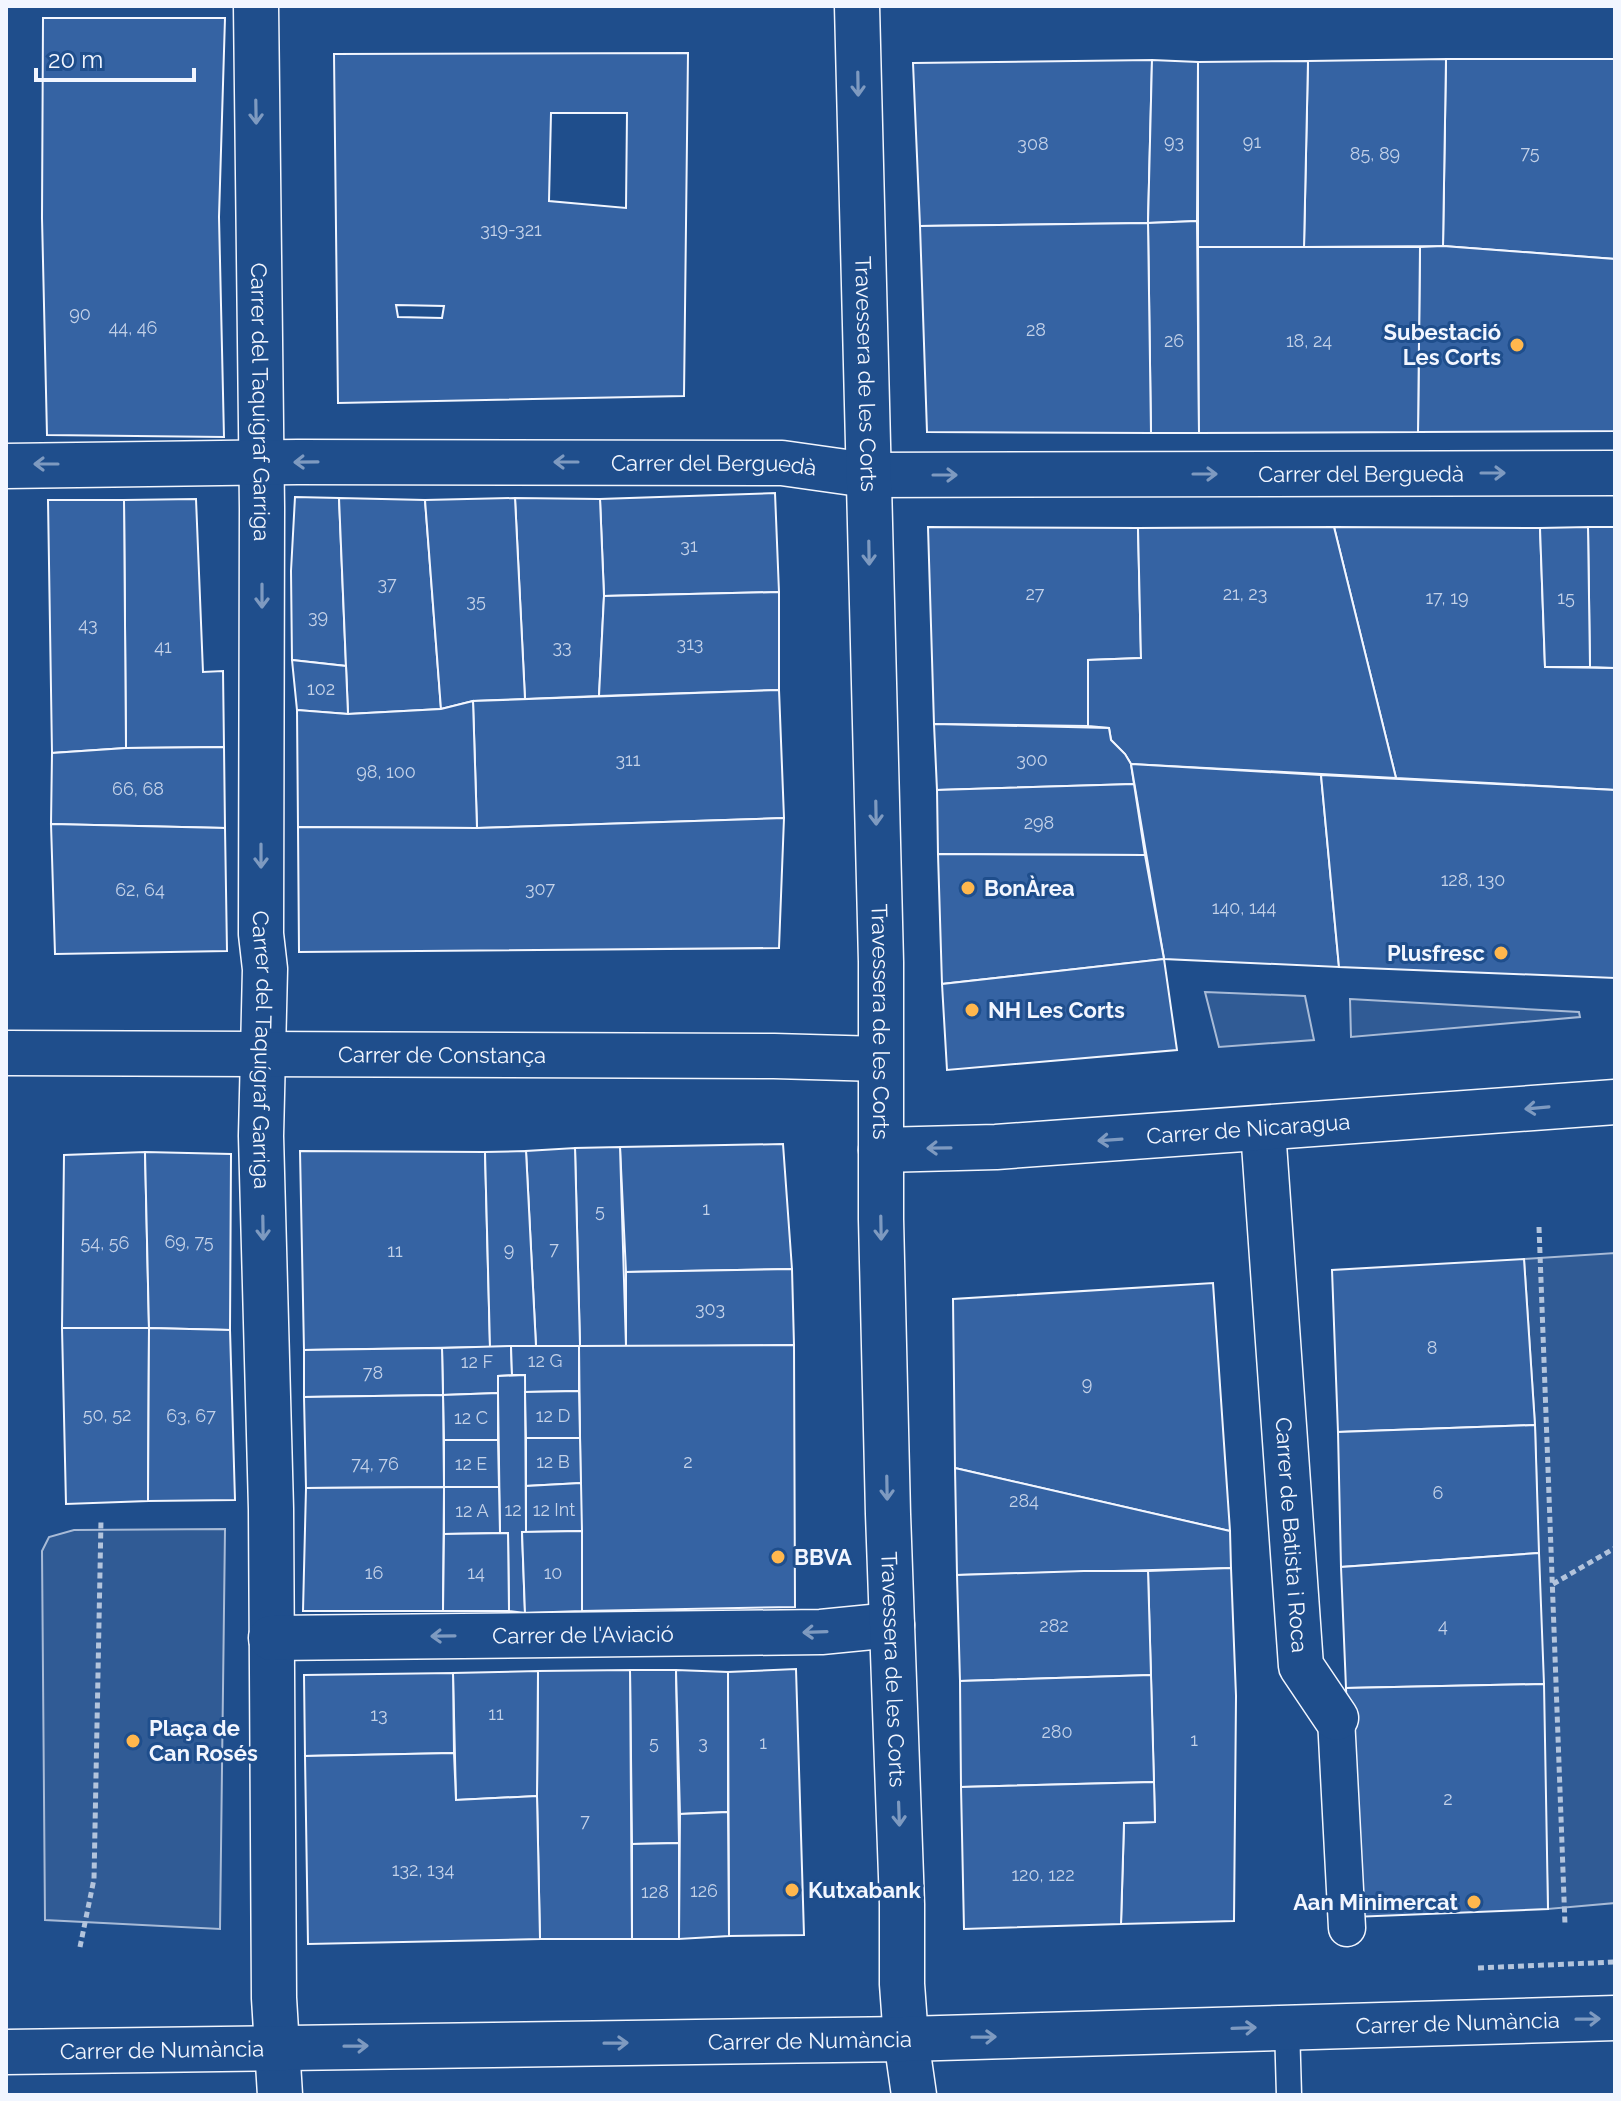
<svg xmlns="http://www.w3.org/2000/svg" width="1621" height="2101" font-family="Raleway,sans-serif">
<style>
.built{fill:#305b95;stroke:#a8bbd7;stroke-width:2}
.building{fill:#3563a3;stroke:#f2f6ff;stroke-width:2;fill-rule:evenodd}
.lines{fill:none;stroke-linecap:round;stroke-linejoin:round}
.service-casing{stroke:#f2f6ff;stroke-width:27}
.pedestrian-casing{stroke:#f2f6ff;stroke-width:39}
.minor-casing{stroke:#f2f6ff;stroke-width:47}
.secondary-casing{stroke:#f2f6ff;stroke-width:47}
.primary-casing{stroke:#f2f6ff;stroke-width:47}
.path{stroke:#b3c4dc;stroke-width:5;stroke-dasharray:6 4;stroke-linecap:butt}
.service{stroke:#1f4e8c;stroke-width:24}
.pedestrian{stroke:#1f4e8c;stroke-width:36}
.minor{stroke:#1f4e8c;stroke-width:44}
.secondary{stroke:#1f4e8c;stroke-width:44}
.primary{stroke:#1f4e8c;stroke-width:44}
.oneway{stroke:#7e9ac0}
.poi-dot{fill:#ffb74d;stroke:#1f4e8c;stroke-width:3}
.labels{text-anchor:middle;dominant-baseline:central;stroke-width:6;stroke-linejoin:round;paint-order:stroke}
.number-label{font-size:18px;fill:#c3d1e8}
.poi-label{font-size:22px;font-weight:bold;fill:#f2f6ff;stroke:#1f4e8c;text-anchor:start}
.street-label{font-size:22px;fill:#f2f6ff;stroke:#1f4e8c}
</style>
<rect width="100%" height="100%" fill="#1f4e8c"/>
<g class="built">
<path d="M1205,992L1305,996L1314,1040L1219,1047Z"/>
<path d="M1350,999L1579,1012L1580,1017L1351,1037Z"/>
<path d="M1615,1253V1903L1548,1909L1535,1425L1524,1259Z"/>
<path d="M225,1529L220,1929L45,1920L42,1551L49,1537L74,1530Z"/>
</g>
<g class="building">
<path d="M43,18H225L219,217L224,437L47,435L42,218Z"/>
<path d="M688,53L684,396L338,403L334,54ZM551,113H627L626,208L549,201ZM396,305L444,306L442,318L398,317Z"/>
<path d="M1446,59H1615V259L1443,246Z"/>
<path d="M1446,59L1443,246L1304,247L1308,61Z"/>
<path d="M1152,60L1148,223L920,226L913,63Z"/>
<path d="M1152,60L1198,62L1197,221L1148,223Z"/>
<path d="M1308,61L1304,247H1198V62Z"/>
<path d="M1197,221L1199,433H1151L1148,223Z"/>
<path d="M1148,223L1151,433L927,432L920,226Z"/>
<path d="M1443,246L1615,259V431L1418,432L1420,247Z"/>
<path d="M1198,247H1420L1418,432L1199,433Z"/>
<path d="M775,493L779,592L604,596L600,499Z"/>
<path d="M295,497L339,498L346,666L292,660L291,571Z"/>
<path d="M339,498L425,500L441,709L348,714Z"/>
<path d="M515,498L600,499L604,596L599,696L525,699Z"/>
<path d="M515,498L525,699L473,701L441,709L425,500Z"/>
<path d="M196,499L203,672L223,671L224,747L126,748L124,500Z"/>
<path d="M48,500H124L126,748L52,753Z"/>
<path d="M928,527L1138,528L1141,658L1088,660V726L934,724Z"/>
<path d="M1334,527L1540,528L1545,667L1615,668V790L1396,778Z"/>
<path d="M1334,527L1396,778L1131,764L1125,754L1111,740L1109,728L1088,726V660L1141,658L1138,528Z"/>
<path d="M1588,527H1615V668L1590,667Z"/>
<path d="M1588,527L1590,667H1545L1540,528Z"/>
<path d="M779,592V690L599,696L604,596Z"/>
<path d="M292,660L346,666L348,714L297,710Z"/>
<path d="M779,690L784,818L477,828L473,701Z"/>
<path d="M473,701L477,828L298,827L297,710L348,714L441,709Z"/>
<path d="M934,724L1109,728L1111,740L1125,754L1131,764L1134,784L937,790Z"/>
<path d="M224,747L225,828L51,824L52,753L126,748Z"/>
<path d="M1131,764L1321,775L1339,967L1164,959Z"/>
<path d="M1321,775L1615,790V978L1339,967Z"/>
<path d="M1134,784L1145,855L938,854L937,790Z"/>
<path d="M784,818L779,948L299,952L298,827L477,828Z"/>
<path d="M51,824L225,828L227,951L55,954Z"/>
<path d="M938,854L1145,855L1164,959L942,984Z"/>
<path d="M1164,959L1177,1050L947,1070L942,984Z"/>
<path d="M783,1144L792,1269L626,1272L620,1147Z"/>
<path d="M620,1147L626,1347L580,1346L575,1148Z"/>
<path d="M575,1148L580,1346H536L526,1151Z"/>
<path d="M300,1151L485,1152L490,1347L304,1350Z"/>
<path d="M526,1151L536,1346L490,1347L485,1152Z"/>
<path d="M145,1152L149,1328H62L64,1155Z"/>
<path d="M145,1152L231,1154L230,1330L149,1328Z"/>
<path d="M1524,1259L1535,1425L1338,1432L1332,1270Z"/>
<path d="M792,1269L794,1345L626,1347V1272Z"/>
<path d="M1213,1283L1230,1531L955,1468L953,1299Z"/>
<path d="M62,1328H149L148,1501L66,1504Z"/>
<path d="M149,1328L230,1330L235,1500L148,1501Z"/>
<path d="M794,1345L795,1607L582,1611L579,1346Z"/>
<path d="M511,1346L512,1375L498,1376V1393L443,1395L442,1348Z"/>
<path d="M511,1346H579V1391L525,1392V1375H512Z"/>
<path d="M442,1348L443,1395L304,1397V1350Z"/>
<path d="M525,1375L526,1532H522L525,1613L509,1611L508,1533H500L498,1393V1376Z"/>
<path d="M579,1391L580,1438H526L525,1392Z"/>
<path d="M498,1393V1440H444L443,1395Z"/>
<path d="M443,1395L444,1487L306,1488L304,1397Z"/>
<path d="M1535,1425L1539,1553L1341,1567L1338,1432Z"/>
<path d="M526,1438H580L581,1483L526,1486Z"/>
<path d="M444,1440H498L499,1487H444Z"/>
<path d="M955,1468L1230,1531L1231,1568L957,1575Z"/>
<path d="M581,1483L582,1531L526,1532V1486Z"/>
<path d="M444,1487H499L500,1533L444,1534Z"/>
<path d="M444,1487L443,1611H303L306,1488Z"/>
<path d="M582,1531V1611L525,1613L522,1532Z"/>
<path d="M508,1533L509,1611H443L444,1534Z"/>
<path d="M1539,1553L1544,1684L1346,1688L1341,1567Z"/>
<path d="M1231,1568L1236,1696L1234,1921L1121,1924L1124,1823L1155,1822L1148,1571Z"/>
<path d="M1084,1571H1148L1151,1675L960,1681L957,1575Z"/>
<path d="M796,1669L804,1935L729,1936L728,1672Z"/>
<path d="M630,1670H676L679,1843L632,1844Z"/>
<path d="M630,1670L632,1939H540L537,1796L538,1671Z"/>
<path d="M676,1670L728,1672V1812L680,1814Z"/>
<path d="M538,1671L537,1796L456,1800L453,1673Z"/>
<path d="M453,1673L454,1753L305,1756L304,1675Z"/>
<path d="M1151,1675L1154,1782L961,1787L960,1681Z"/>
<path d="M1544,1684L1548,1909L1353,1917L1346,1688Z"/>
<path d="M454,1753L456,1800L537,1796L540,1939L308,1944L305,1756Z"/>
<path d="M1154,1782L1155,1822L1124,1823L1121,1924L964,1929L961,1787Z"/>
<path d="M728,1812L729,1936L679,1939L680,1814Z"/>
<path d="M679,1843V1939H632V1844Z"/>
</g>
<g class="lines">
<defs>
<path id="service" d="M1287,2026L1289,2095"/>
<path id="pedestrian" d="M1336,1718L1347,1928"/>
<g id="minor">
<path id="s1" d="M256,6L262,508L261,934L265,969L261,1136L271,1509L274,1998L280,2095"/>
<path id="s2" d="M6,466L298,462L782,463L867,475L1615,473"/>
<path id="s3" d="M6,1053L774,1056L880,1059"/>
<path id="s4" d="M1263,1130L1301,1666L1336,1718"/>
<path id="s5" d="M881,1150L996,1147L1615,1102"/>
<path id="s6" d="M271,1638L821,1632L892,1625"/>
</g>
<g id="secondary">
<path id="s7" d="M857,6L881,962V1219L888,1514L902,1904V1984L906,2039L914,2095"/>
</g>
<g id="primary">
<path id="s8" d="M6,2052L906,2039L1615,2018"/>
</g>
</defs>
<use href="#service" class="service-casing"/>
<use href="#pedestrian" class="pedestrian-casing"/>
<use href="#minor" class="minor-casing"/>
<use href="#secondary" class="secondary-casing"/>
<use href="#primary" class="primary-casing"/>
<g class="path">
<path d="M1539,1227L1565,1925"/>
<path d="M1553,1584L1615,1548"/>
<path d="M80,1947L94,1879L101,1520"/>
<path d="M1478,1968L1615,1962"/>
</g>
<use href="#service" class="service"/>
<use href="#pedestrian" class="pedestrian"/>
<use href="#minor" class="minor"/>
<use href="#secondary" class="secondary"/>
<use href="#primary" class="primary"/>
</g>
<defs><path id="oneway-shaft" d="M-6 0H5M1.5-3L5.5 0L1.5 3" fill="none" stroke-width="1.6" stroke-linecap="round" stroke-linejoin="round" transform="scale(2)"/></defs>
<g class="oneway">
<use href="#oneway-shaft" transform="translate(858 84) rotate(89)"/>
<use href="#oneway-shaft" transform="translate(256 112) rotate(89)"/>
<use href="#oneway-shaft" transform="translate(306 462) rotate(179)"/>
<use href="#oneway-shaft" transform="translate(566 462) rotate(-180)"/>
<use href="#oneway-shaft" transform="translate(46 464) rotate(180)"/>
<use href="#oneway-shaft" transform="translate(1493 473)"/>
<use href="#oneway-shaft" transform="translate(1205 474)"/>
<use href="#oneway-shaft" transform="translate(945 475)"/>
<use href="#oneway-shaft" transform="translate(869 553) rotate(89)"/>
<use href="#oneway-shaft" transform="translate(262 596) rotate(90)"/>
<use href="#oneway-shaft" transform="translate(876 813) rotate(89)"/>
<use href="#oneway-shaft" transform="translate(261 856) rotate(90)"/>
<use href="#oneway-shaft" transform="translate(1537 1108) rotate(175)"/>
<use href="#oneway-shaft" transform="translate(1110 1140) rotate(176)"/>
<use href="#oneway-shaft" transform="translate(939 1148) rotate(179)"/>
<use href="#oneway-shaft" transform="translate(263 1228) rotate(89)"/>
<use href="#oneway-shaft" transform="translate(881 1228) rotate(89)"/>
<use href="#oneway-shaft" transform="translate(887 1488) rotate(89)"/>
<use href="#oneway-shaft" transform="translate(815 1632) rotate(178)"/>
<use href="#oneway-shaft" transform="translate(443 1636) rotate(179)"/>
<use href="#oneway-shaft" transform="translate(899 1814) rotate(88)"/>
<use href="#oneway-shaft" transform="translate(1588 2019) rotate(-1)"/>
<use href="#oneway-shaft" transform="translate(1244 2028) rotate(-2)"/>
<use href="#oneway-shaft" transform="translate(984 2037) rotate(-1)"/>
<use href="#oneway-shaft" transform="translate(616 2043) rotate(-1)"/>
<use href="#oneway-shaft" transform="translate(356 2046) rotate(-1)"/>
</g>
<g class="poi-dot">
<circle cx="1517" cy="345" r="8"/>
<circle cx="968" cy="888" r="8"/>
<circle cx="1501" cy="953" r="8"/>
<circle cx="972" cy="1010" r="8"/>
<circle cx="778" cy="1557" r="8"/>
<circle cx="133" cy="1741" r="8"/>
<circle cx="792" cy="1890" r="8"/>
<circle cx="1474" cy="1902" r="8"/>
</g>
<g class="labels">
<g class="number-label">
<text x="1174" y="141">93</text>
<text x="1252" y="141">91</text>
<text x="1033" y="143">308</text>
<text x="1530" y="152">75</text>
<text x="1375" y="153">85, 89</text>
<text x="511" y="229">319-321</text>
<text x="80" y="313">90</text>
<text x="133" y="327">44, 46</text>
<text x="1036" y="329">28</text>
<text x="1174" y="340">26</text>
<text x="1309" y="340">18, 24</text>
<text x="689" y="545">31</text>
<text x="387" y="583">37</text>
<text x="1035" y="593">27</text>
<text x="1245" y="593">21, 23</text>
<text x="1447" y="597">17, 19</text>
<text x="1566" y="597">15</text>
<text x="476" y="600">35</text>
<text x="318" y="616">39</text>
<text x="88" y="624">43</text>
<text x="690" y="643">313</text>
<text x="163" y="646">41</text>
<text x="562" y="646">33</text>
<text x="321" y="688">102</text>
<text x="628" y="759">311</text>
<text x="1032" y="759">300</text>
<text x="386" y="771">98, 100</text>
<text x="138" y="788">66, 68</text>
<text x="1039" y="822">298</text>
<text x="1473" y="879">128, 130</text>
<text x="540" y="888">307</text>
<text x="140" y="889">62, 64</text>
<text x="1244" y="907">140, 144</text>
<text x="706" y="1208">1</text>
<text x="600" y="1210">5</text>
<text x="189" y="1241">69, 75</text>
<text x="105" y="1242">54, 56</text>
<text x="554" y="1248">7</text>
<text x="509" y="1249">9</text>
<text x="395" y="1250">11</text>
<text x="710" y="1308">303</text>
<text x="1432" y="1347">8</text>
<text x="545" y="1360">12 G</text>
<text x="477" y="1361">12 F</text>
<text x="373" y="1372">78</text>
<text x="1087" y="1383">9</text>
<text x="107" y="1414">50, 52</text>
<text x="191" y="1415">63, 67</text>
<text x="553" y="1415">12 D</text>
<text x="471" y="1417">12 C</text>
<text x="553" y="1461">12 B</text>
<text x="688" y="1461">2</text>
<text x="375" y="1463">74, 76</text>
<text x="471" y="1463">12 E</text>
<text x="1438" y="1492">6</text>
<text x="1024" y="1500">284</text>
<text x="513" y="1509">12</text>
<text x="554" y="1509">12 Int</text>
<text x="472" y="1510">12 A</text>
<text x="374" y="1572">16</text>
<text x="476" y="1572">14</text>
<text x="553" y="1572">10</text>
<text x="1054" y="1625">282</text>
<text x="1443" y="1625">4</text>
<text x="496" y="1713">11</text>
<text x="379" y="1714">13</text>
<text x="1057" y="1731">280</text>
<text x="1194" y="1739">1</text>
<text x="654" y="1742">5</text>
<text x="703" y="1742">3</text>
<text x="763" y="1742">1</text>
<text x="1448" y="1798">2</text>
<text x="585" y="1820">7</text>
<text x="423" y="1869">132, 134</text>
<text x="1043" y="1874">120, 122</text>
<text x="704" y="1890">126</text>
<text x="655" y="1891">128</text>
</g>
<g class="poi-label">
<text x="1501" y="332" text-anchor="end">Subestació<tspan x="1501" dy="25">Les Corts</tspan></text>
<text x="984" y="888">BonÀrea</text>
<text x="1485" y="953" text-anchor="end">Plusfresc</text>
<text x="988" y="1010">NH Les Corts</text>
<text x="794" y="1557">BBVA</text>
<text x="149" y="1728">Plaça de<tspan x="149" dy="25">Can Rosés</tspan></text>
<text x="808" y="1890">Kutxabank</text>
<text x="1458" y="1902" text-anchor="end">Aan Minimercat</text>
</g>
<g class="street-label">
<text stroke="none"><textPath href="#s7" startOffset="368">Travessera de les Corts</textPath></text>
<text stroke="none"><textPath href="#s1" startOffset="396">Carrer del Taquígraf Garriga</textPath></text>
<text stroke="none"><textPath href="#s2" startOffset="708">Carrer del Berguedà</textPath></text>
<text stroke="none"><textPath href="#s2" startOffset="1356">Carrer del Berguedà</textPath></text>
<text stroke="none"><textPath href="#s7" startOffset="1016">Travessera de les Corts</textPath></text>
<text stroke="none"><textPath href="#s1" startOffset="1044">Carrer del Taquígraf Garriga</textPath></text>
<text stroke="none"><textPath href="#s3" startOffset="436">Carrer de Constança</textPath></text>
<text stroke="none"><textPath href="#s5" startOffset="368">Carrer de Nicaragua</textPath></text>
<text stroke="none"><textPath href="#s4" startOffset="406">Carrer de Batista i Roca</textPath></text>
<text stroke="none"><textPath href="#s6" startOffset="312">Carrer de l'Aviació</textPath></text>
<text stroke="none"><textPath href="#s7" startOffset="1664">Travessera de les Corts</textPath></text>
<text stroke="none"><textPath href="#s8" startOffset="1452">Carrer de Numància</textPath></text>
<text stroke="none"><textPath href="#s8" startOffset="804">Carrer de Numància</textPath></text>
<text stroke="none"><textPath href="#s8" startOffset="156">Carrer de Numància</textPath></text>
</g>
</g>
<rect width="1621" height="2101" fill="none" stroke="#f2f6ff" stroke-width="16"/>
<path d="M36 68v12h158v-12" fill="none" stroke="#f2f6ff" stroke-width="4"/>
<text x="48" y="68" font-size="24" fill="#f2f6ff" stroke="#1f4e8c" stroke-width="6" paint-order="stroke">20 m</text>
</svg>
